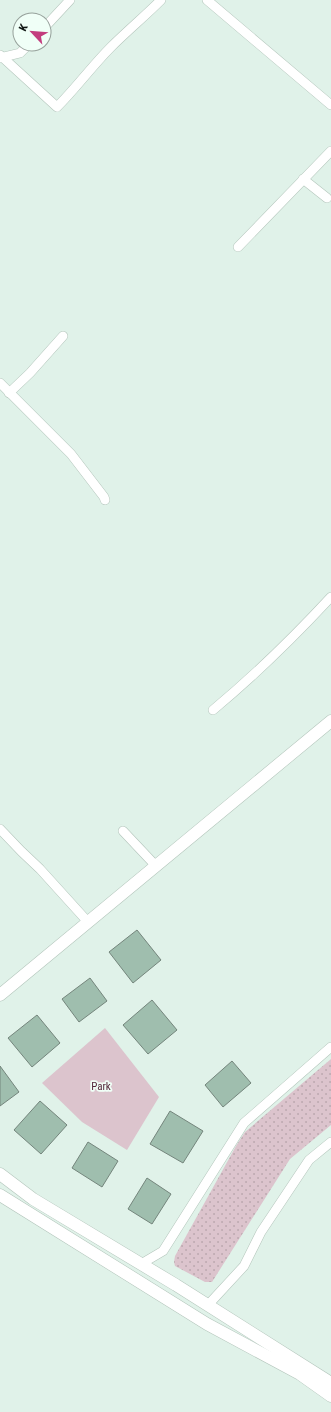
<svg xmlns="http://www.w3.org/2000/svg" width="331" height="1412" font-family="'Roboto Condensed',sans-serif">
<style>
.grass{fill:url(#grass-dots)}
.park{fill:#dcc4cd}
.building{fill:#9fbeae;stroke:#74857c}
.lines{fill:none;stroke-linecap:round;stroke-linejoin:round}
.minor-casing{stroke:#b3c5bb;stroke-width:10}
.tertiary-casing{stroke:#b3c5bb;stroke-width:13}
.minor{stroke:#fff;stroke-width:9}
.tertiary{stroke:#fff;stroke-width:12}
.labels{text-anchor:middle;dominant-baseline:central;stroke-width:3.5;stroke-linejoin:round;paint-order:stroke}
.park-label{font-size:11px;fill:#54283b;stroke:#f0fff7}
</style>
<defs>
<pattern id="grass-dots" width="8" height="8" patternUnits="userSpaceOnUse"><rect width="8" height="8" fill="#dcc4cd"/><path d="M2 2h.1M6 6h.1" fill="none" stroke="#bca8af" stroke-width="1.8" stroke-linecap="round"/></pattern>
</defs>
<rect width="100%" height="100%" fill="#e0f2e9"/>
<path class="grass" d="M331,1059V1125L290,1159L212,1282H205L175,1266L174,1262L175,1256L236,1146L245,1132Z"/>
<path class="park" d="M105,1028L159,1097L127,1150L82,1122L42,1083Z"/>
<g class="building">
<path d="M137,930L161,960L133,983L109,952Z"/>
<path d="M90,978L107,1001L79,1022L62,999Z"/>
<path d="M152,1000L177,1030L148,1054L123,1025Z"/>
<path d="M37,1015L60,1043L32,1067L8,1038Z"/>
<path d="M232,1061L251,1083L223,1107L205,1085Z"/>
<path d="M0,1066L19,1092L0,1106Z"/>
<path d="M40,1101L67,1125L41,1154L14,1130Z"/>
<path d="M170,1111L203,1131L183,1163L150,1144Z"/>
<path d="M88,1142L118,1161L102,1187L72,1168Z"/>
<path d="M147,1178L171,1194L152,1224L128,1209Z"/>
</g>
<g class="lines">
<defs>
<g id="minor">
<path d="M207,0L331,105"/>
<path d="M44,28L70,0"/>
<path d="M0,55L57,107C76,88 92,66 111,47C127,31 145,16 161,0"/>
<path d="M0,58L20,53L29,44"/>
<path d="M303,179L327,198"/>
<path d="M238,247L331,151"/>
<path d="M0,383L71,454L104,497L105,500"/>
<path d="M9,393L30,373L63,336"/>
<path d="M213,710C255,675 294,637 331,597"/>
<path d="M0,829L21,851L40,869L88,922"/>
<path d="M123,831L156,866"/>
<path d="M141,1264L163,1251L244,1123L331,1047"/>
<path d="M208,1305L244,1266L261,1232L309,1160L331,1142"/>
</g>
<g id="tertiary">
<path d="M0,995L331,721"/>
<path d="M0,1174L33,1199L176,1285L331,1383"/>
<path d="M0,1195L207,1324L300,1374L331,1396"/>
</g>
</defs>
<use href="#minor" class="minor-casing"/>
<use href="#tertiary" class="tertiary-casing"/>
<use href="#minor" class="minor"/>
<use href="#tertiary" class="tertiary"/>
</g>
<g class="labels">
<g class="park-label">
<text x="101" y="1086">Park</text>
</g>
</g>
<g transform="translate(32 32) rotate(296)"><circle r="19" fill="#f0fff7" stroke="#96a19b"/>
<path d="M0-3L7 15L0 10L-7 15Z" fill="#c33d7e"/>
<text y="-6" font-size="11" font-weight="bold" text-anchor="middle" fill="#0f1512">K</text>
</g>
</svg>
